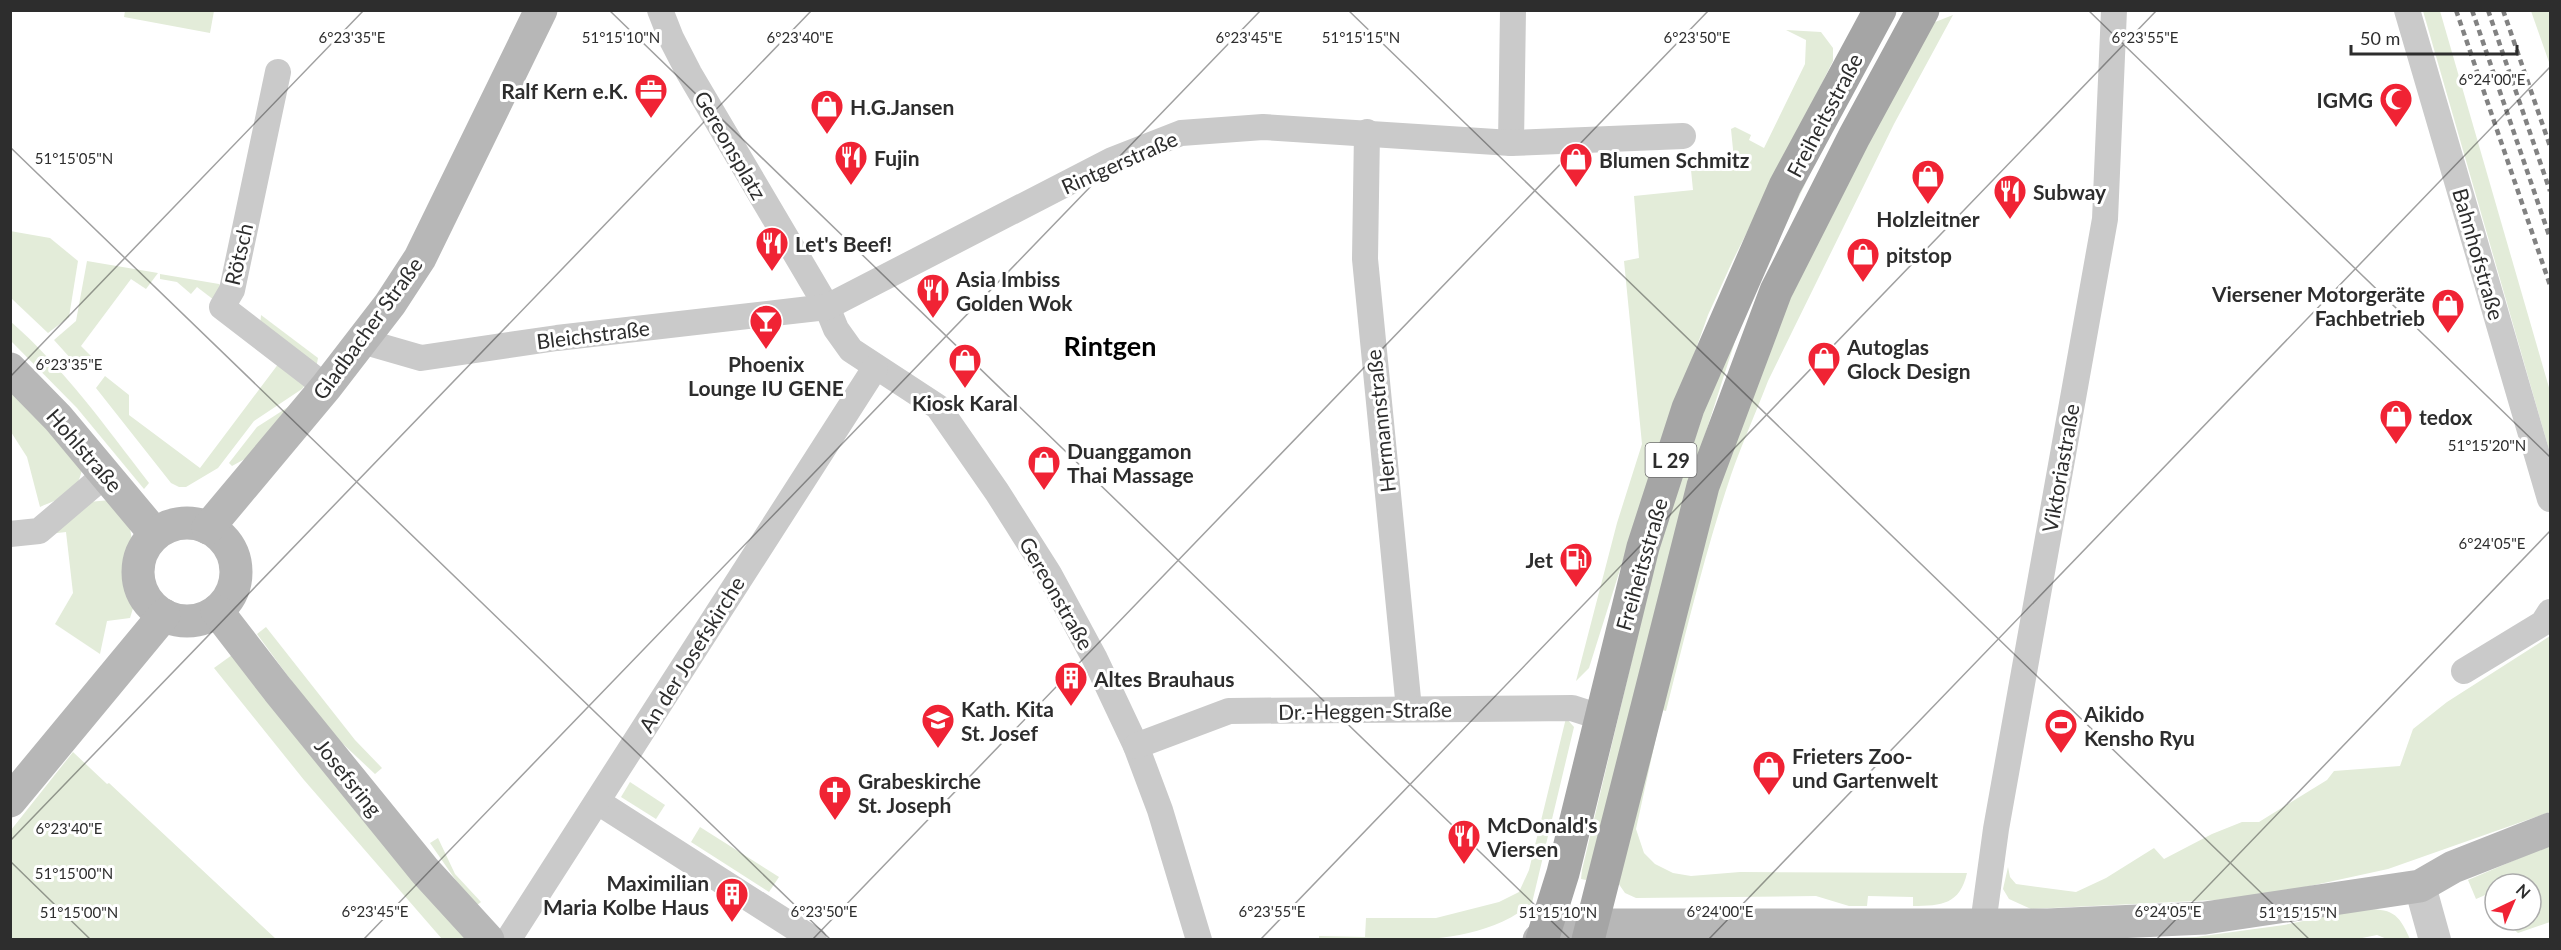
<svg xmlns="http://www.w3.org/2000/svg" width="2561" height="950" font-family="Lato,sans-serif">
<style>
.green{fill:#e3ecd9}
.lines{fill:none;stroke-linecap:round;stroke-linejoin:round}
.minor{stroke:#cacaca;stroke-width:26}
.tertiary{stroke:#cacaca;stroke-width:32}
.secondary{stroke:#b7b7b7;stroke-width:33}
.primary{stroke:#a5a5a5;stroke-width:33}
.rail{stroke:#828282;stroke-width:4.5;stroke-dasharray:6 4.5;stroke-linecap:butt}
.ticks{fill:none;stroke:#2d2d2d;stroke-width:1.5;stroke-opacity:0.45}
.labels{text-anchor:middle;dominant-baseline:central;stroke-width:6;stroke-linejoin:round;paint-order:stroke}
.shield{fill:#fff;stroke:#6c6c6c;stroke-width:1.5}
.shield-label{font-size:20px;font-weight:bold;fill:#2d2d2d}
.poi-label{font-size:21px;font-weight:bold;fill:#2d2d2d;stroke:#fff;text-anchor:start}
.street-label{font-size:21px;fill:#2d2d2d;stroke:#fff}
.district-label{font-size:27px;font-weight:bold;fill:#000;stroke:#fff}
.ticks-label{font-size:15px;text-anchor:middle;fill:#2d2d2d;stroke:#fff;stroke-width:6;stroke-linejoin:round;paint-order:stroke}
</style>
<rect width="100%" height="100%" fill="#fff"/>
<g class="green">
<path d="M125,11V10L214,11L210,33L124,17Z"/>
<path d="M2423,11H2440L2550,391V453Z"/>
<path d="M2531,11H2550V65Z"/>
<path d="M1953,15L1894,124L1768,381C1756,412 1742,444 1731,475C1705,552 1686,632 1666,711L1662,710L1636,829L1644,853L1655,864L1673,873L1691,876L1740,872L1967,873C1960,904 1942,906 1913,906V897L1868,896L1867,906H1849L1816,896L1636,898L1625,893L1616,880L1700,537L1783,304L1930,24Z"/>
<path d="M1786,30L1821,32L1833,48V61L1733,260L1708,315L1641,503L1589,668L1576,681L1617,523L1642,444L1624,261L1639,258L1634,196L1693,190L1691,170H1735L1731,129L1735,127L1751,135L1749,140L1764,148L1805,64L1806,40Z"/>
<path d="M1808,178L1745,310L1695,466L1590,874L1586,880L1581,879L1582,870L1658,550L1738,308Z"/>
<path d="M10,231L50,238L78,261L69,317L48,333L11,298Z"/>
<path d="M87,261L158,273L146,289L131,279L81,346L93,358L82,371L54,340L76,321Z"/>
<path d="M160,274L219,284L225,290L214,300L197,287L191,294L177,282L160,279Z"/>
<path d="M261,315L318,358L316,369L260,326Z"/>
<path d="M10,321C64,368 105,426 149,483L144,489L77,408L11,341Z"/>
<path d="M279,363L306,384L302,389L254,421L218,468L186,487H179L171,483L96,388L105,376L129,395V415L200,468Z"/>
<path d="M10,391L53,431L82,469C78,493 61,498 40,507L27,457L11,432Z"/>
<path d="M296,402L261,450L232,466L229,463L257,427Z"/>
<path d="M110,500L130,528L133,547L130,566L134,605L130,618L107,621L100,654L55,624L73,593L66,532L49,534L78,503Z"/>
<path d="M266,627L355,740L382,768L375,774L326,728L257,634Z"/>
<path d="M2550,636V812L2388,869L2255,898L2031,909L2009,899L2003,889L2008,867L2010,877L2016,884L2076,892L2106,878L2154,848L2164,859L2212,834L2242,822H2259L2327,780L2334,771L2400,766L2413,729L2447,702Z"/>
<path d="M232,655L468,939H442L304,780L214,668Z"/>
<path d="M1566,718L1574,727L1532,903C1476,950 1389,939 1319,940V936L1365,937L1366,918H1436L1499,902L1519,892L1529,870Z"/>
<path d="M73,752L107,784L109,783L276,939H11V830Z"/>
<path d="M630,782L665,805L656,819L621,797Z"/>
<path d="M700,827L779,877L769,892L691,842Z"/>
<path d="M438,838L455,874L481,902L477,905L457,882L430,843Z"/>
<path d="M2550,845V922L2518,933L2503,920H2531V884H2495V909L2490,893L2476,899L2468,880Z"/>
<path d="M2362,909C2392,909 2398,912 2410,939H2387L2377,935L2352,940H2119L2196,937L2284,925Z"/>
</g>
<g class="lines">
<g class="minor">
<path d="M660,10L671,38L689,73L827,307L836,329L851,350L938,407L997,492L1049,574L1095,659L1136,746L1160,810L1199,940"/>
<path d="M2407,10L2550,499"/>
<path d="M278,72L232,290L222,307L326,387"/>
<path d="M1367,132L1365,259L1409,709"/>
<path d="M1511,143L1513,10"/>
<path d="M362,341L421,358L557,338L827,307L1112,160L1181,133L1263,127L1511,143L1683,136"/>
<path d="M10,534L39,531L106,474"/>
<path d="M2464,671L2543,623L2550,612"/>
<path d="M1136,746L1229,711L1572,708L1600,717"/>
<path d="M598,802L814,940"/>
<path d="M1983,924L1996,829L2105,219L2114,10"/>
<path d="M508,940L875,368"/>
</g>
<path class="tertiary" d="M2420,886L2435,940"/>
<g class="secondary">
<path d="M10,369L58,418L155,534"/>
<circle cx="187" cy="572" r="49"/>
<path d="M208,528L326,387L390,304L420,258L541,10"/>
<path d="M217,611L278,690L425,871L488,940"/>
<path d="M10,801L164,615"/>
<path d="M1539,940L1591,925H2048L2205,918L2420,886L2453,867L2550,829"/>
</g>
<g class="primary">
<path d="M1542,940L1563,873L1643,547L1688,408L1785,186L1880,10"/>
<path d="M1588,940L1703,486L1776,291L1854,137L1923,10"/>
</g>
<g class="rail">
<path d="M2456,10L2550,285"/>
<path d="M2472,10L2550,238"/>
<path d="M2488,10L2550,191"/>
<path d="M2503,10L2550,146"/>
</g>
</g>
<path class="ticks" d="M609,10L1571,940M1348,10L2310,940M2088,10L2550,457M10,147L831,940M10,377L364,10M10,841L812,10M10,861L91,940M363,940L1261,10M812,940L1709,10M1260,940L2157,10M1708,940L2550,67M2156,940L2550,531"/>
<defs>
<symbol id="office-pin" viewBox="-11 -11 22 30"><path d="M0 17L-7.5 6A9.5 9.5 0 1 1 7.5 6Z" fill="#f02334" stroke="#fff"/><path d="M-6-3h4V-5.5h4V-3h4V5H-6ZM-1-4.5V-3h2v-1.5ZM-6 0V1H6V0Z" fill="#fff"/></symbol>
<symbol id="mosque-pin" viewBox="-11 -11 22 30"><path d="M0 17L-7.5 6A9.5 9.5 0 1 1 7.5 6Z" fill="#f02334" stroke="#fff"/><path d="M3.5-4.9A6 6 0 1 0 3.5 4.9A5 5 0 1 1 3.5-4.9Z" fill="#fff"/></symbol>
<symbol id="shop-pin" viewBox="-11 -11 22 30"><path d="M0 17L-7.5 6A9.5 9.5 0 1 1 7.5 6Z" fill="#f02334" stroke="#fff"/><path d="M-5-2.5h2.3a2.7 3.5 0 0 1 5.4 0H5L5.5 6h-11ZM-1.5-2.5h3a1.5 2.3 0 0 0-3 0Z" fill="#fff"/></symbol>
<symbol id="restaurant-pin" viewBox="-11 -11 22 30"><path d="M0 17L-7.5 6A9.5 9.5 0 1 1 7.5 6Z" fill="#f02334" stroke="#fff"/><path d="M-5-6h1v4h1v-4h1v4h1v-4h1v5L-1.5 .5V6h-2V.5L-5-1ZM5-6V6H3V1.5H1.5Q1.5-4 5-6Z" fill="#fff"/></symbol>
<symbol id="bar-pin" viewBox="-11 -11 22 30"><path d="M0 17L-7.5 6A9.5 9.5 0 1 1 7.5 6Z" fill="#f02334" stroke="#fff"/><path d="M-6-5H6L.8 .8V4.5H3.5V6h-7V4.5H-.8V.8Z" fill="#fff"/></symbol>
<symbol id="fuel-pin" viewBox="-11 -11 22 30"><path d="M0 17L-7.5 6A9.5 9.5 0 1 1 7.5 6Z" fill="#f02334" stroke="#fff"/><path d="M-5.5-6h7V0h2V4h1.3V-2.5L3-4.5l.8-.8L6-3V5H2.5V1h-1V6h-7ZM-4.2-4.7v3.2H.2V-4.7Z" fill="#fff"/></symbol>
<symbol id="building-pin" viewBox="-11 -11 22 30"><path d="M0 17L-7.5 6A9.5 9.5 0 1 1 7.5 6Z" fill="#f02334" stroke="#fff"/><path d="M-4-6H4V6H1V3H-1V6H-4ZM-2.5-4.3h1.7v1.8h-1.7ZM.8-4.3h1.7v1.8H.8ZM-2.5-1h1.7V.8h-1.7ZM.8-1h1.7V.8H.8Z" fill="#fff"/></symbol>
<symbol id="school-pin" viewBox="-11 -11 22 30"><path d="M0 17L-7.5 6A9.5 9.5 0 1 1 7.5 6Z" fill="#f02334" stroke="#fff"/><path d="M0-5L7-2L0 1L-7-2ZM-4 1L0 2.5L4 1V4Q0 6-4 4Z" fill="#fff"/></symbol>
<symbol id="stadium-pin" viewBox="-11 -11 22 30"><path d="M0 17L-7.5 6A9.5 9.5 0 1 1 7.5 6Z" fill="#f02334" stroke="#fff"/><path d="M0-5a6.5 5 0 1 0 0 10a6.5 5 0 1 0 0-10ZM-3.5-1.8h7v3.6h-7Z" fill="#fff"/></symbol>
<symbol id="church-pin" viewBox="-11 -11 22 30"><path d="M0 17L-7.5 6A9.5 9.5 0 1 1 7.5 6Z" fill="#f02334" stroke="#fff"/><path d="M-1.2-6h2.4v3.5h3.3v2.4h-3.3V6h-2.4V-.1h-3.3v-2.4h3.3Z" fill="#fff"/></symbol>
</defs>
<g fill-rule="evenodd">
<use href="#office-pin" x="632" y="71" width="38" height="52"/>
<use href="#mosque-pin" x="2377" y="80" width="38" height="52"/>
<use href="#shop-pin" x="808" y="87" width="38" height="52"/>
<use href="#restaurant-pin" x="832" y="138" width="38" height="52"/>
<use href="#shop-pin" x="1557" y="140" width="38" height="52"/>
<use href="#shop-pin" x="1909" y="157" width="38" height="52"/>
<use href="#restaurant-pin" x="1991" y="172" width="38" height="52"/>
<use href="#restaurant-pin" x="753" y="224" width="38" height="52"/>
<use href="#shop-pin" x="1844" y="235" width="38" height="52"/>
<use href="#restaurant-pin" x="914" y="271" width="38" height="52"/>
<use href="#shop-pin" x="2429" y="286" width="38" height="52"/>
<use href="#bar-pin" x="747" y="302" width="38" height="52"/>
<use href="#shop-pin" x="1805" y="339" width="38" height="52"/>
<use href="#shop-pin" x="946" y="341" width="38" height="52"/>
<use href="#shop-pin" x="2377" y="397" width="38" height="52"/>
<use href="#shop-pin" x="1025" y="443" width="38" height="52"/>
<use href="#fuel-pin" x="1557" y="540" width="38" height="52"/>
<use href="#building-pin" x="1052" y="659" width="38" height="52"/>
<use href="#school-pin" x="919" y="701" width="38" height="52"/>
<use href="#stadium-pin" x="2042" y="706" width="38" height="52"/>
<use href="#shop-pin" x="1750" y="748" width="38" height="52"/>
<use href="#church-pin" x="816" y="773" width="38" height="52"/>
<use href="#restaurant-pin" x="1445" y="817" width="38" height="52"/>
<use href="#building-pin" x="713" y="875" width="38" height="52"/>
</g>
<g class="labels">
<rect class="shield" x="1645.5" y="443" width="51" height="34" rx="4.5"/>
<g class="shield-label">
<text x="1671" y="460">L 29</text>
</g>
<g class="poi-label">
<text x="628" y="90" text-anchor="end">Ralf Kern e.K.</text>
<text x="2373" y="99" text-anchor="end">IGMG</text>
<text x="850" y="106">H.G.Jansen</text>
<text x="874" y="157">Fujin</text>
<text x="1599" y="159">Blumen Schmitz</text>
<text x="2033" y="191">Subway</text>
<text x="1928" y="218" text-anchor="middle">Holzleitner</text>
<text x="795" y="243">Let's Beef!</text>
<text x="1886" y="254">pitstop</text>
<text x="956" y="278">Asia Imbiss<tspan x="956" dy="24">Golden Wok</tspan></text>
<text x="2425" y="293" text-anchor="end">Viersener Motorgeräte<tspan x="2425" dy="24">Fachbetrieb</tspan></text>
<text x="1847" y="346">Autoglas<tspan x="1847" dy="24">Glock Design</tspan></text>
<text x="766" y="363" text-anchor="middle">Phoenix<tspan x="766" dy="24">Lounge IU GENE</tspan></text>
<text x="965" y="402" text-anchor="middle">Kiosk Karal</text>
<text x="2419" y="416">tedox</text>
<text x="1067" y="450">Duanggamon<tspan x="1067" dy="24">Thai Massage</tspan></text>
<text x="1553" y="559" text-anchor="end">Jet</text>
<text x="1094" y="678">Altes Brauhaus</text>
<text x="961" y="708">Kath. Kita<tspan x="961" dy="24">St. Josef</tspan></text>
<text x="2084" y="713">Aikido<tspan x="2084" dy="24">Kensho Ryu</tspan></text>
<text x="1792" y="755">Frieters Zoo-<tspan x="1792" dy="24">und Gartenwelt</tspan></text>
<text x="858" y="780">Grabeskirche<tspan x="858" dy="24">St. Joseph</tspan></text>
<text x="1487" y="824">McDonald's<tspan x="1487" dy="24">Viersen</tspan></text>
<text x="709" y="882" text-anchor="end">Maximilian<tspan x="709" dy="24">Maria Kolbe Haus</tspan></text>
</g>
<g class="street-label">
<text transform="translate(1824 115) rotate(-62)">Freiheitsstraße</text>
<text transform="translate(731 145) rotate(60)">Gereonsplatz</text>
<text transform="translate(1119 162) rotate(-24)">Rintgerstraße</text>
<text transform="translate(238 254) rotate(-77)">Rötsch</text>
<text transform="translate(2479 254) rotate(74)">Bahnhofstraße</text>
<text transform="translate(367 328) rotate(-54)">Gladbacher Straße</text>
<text transform="translate(593 334) rotate(-7)">Bleichstraße</text>
<text transform="translate(1380 421) rotate(-96)">Hermannstraße</text>
<text transform="translate(85 450) rotate(49)">Hohlstraße</text>
<text transform="translate(2060 468) rotate(-80)">Viktoriastraße</text>
<text transform="translate(1641 564) rotate(-74)">Freiheitsstraße</text>
<text transform="translate(1057 593) rotate(60)">Gereonstraße</text>
<text transform="translate(691 654) rotate(-58)">An der Josefskirche</text>
<text transform="translate(1365 710) rotate(-1)">Dr.-Heggen-Straße</text>
<text transform="translate(349 777) rotate(51)">Josefsring</text>
</g>
<g class="district-label">
<text x="1110" y="345">Rintgen</text>
</g>
</g>
<g class="ticks-label">
<text x="621" y="43">51°15'10"N</text>
<text x="1361" y="43">51°15'15"N</text>
<text x="352" y="43">6°23'35"E</text>
<text x="800" y="43">6°23'40"E</text>
<text x="1249" y="43">6°23'45"E</text>
<text x="1697" y="43">6°23'50"E</text>
<text x="2145" y="43">6°23'55"E</text>
<text x="2492" y="85">6°24'00"E</text>
<text x="74" y="164">51°15'05"N</text>
<text x="69" y="370">6°23'35"E</text>
<text x="2487" y="451">51°15'20"N</text>
<text x="2492" y="549">6°24'05"E</text>
<text x="69" y="834">6°23'40"E</text>
<text x="74" y="879">51°15'00"N</text>
<text x="375" y="917">6°23'45"E</text>
<text x="824" y="917">6°23'50"E</text>
<text x="1272" y="917">6°23'55"E</text>
<text x="1720" y="917">6°24'00"E</text>
<text x="2168" y="917">6°24'05"E</text>
<text x="79" y="918">51°15'00"N</text>
<text x="1558" y="918">51°15'10"N</text>
<text x="2298" y="918">51°15'15"N</text>
</g>
<rect width="2561" height="950" fill="none" stroke="#2d2d2d" stroke-width="24"/>
<g transform="translate(2513 902) rotate(44)"><circle r="28" fill="#ffffff" stroke="#ababab" stroke-width="1.5"/>
<path d="M0-4.5L10 22L0 15L-10 22Z" fill="#f02334"/>
<text y="-9" font-size="16" font-weight="bold" text-anchor="middle" fill="#2d2d2d">N</text>
</g>
<path d="M2351 45v9h166v-9" fill="none" stroke="#2d2d2d" stroke-width="3"/>
<text x="2360" y="45" font-size="18" fill="#2d2d2d" stroke="#ffffff" stroke-width="4.5" paint-order="stroke">50 m</text>
</svg>
